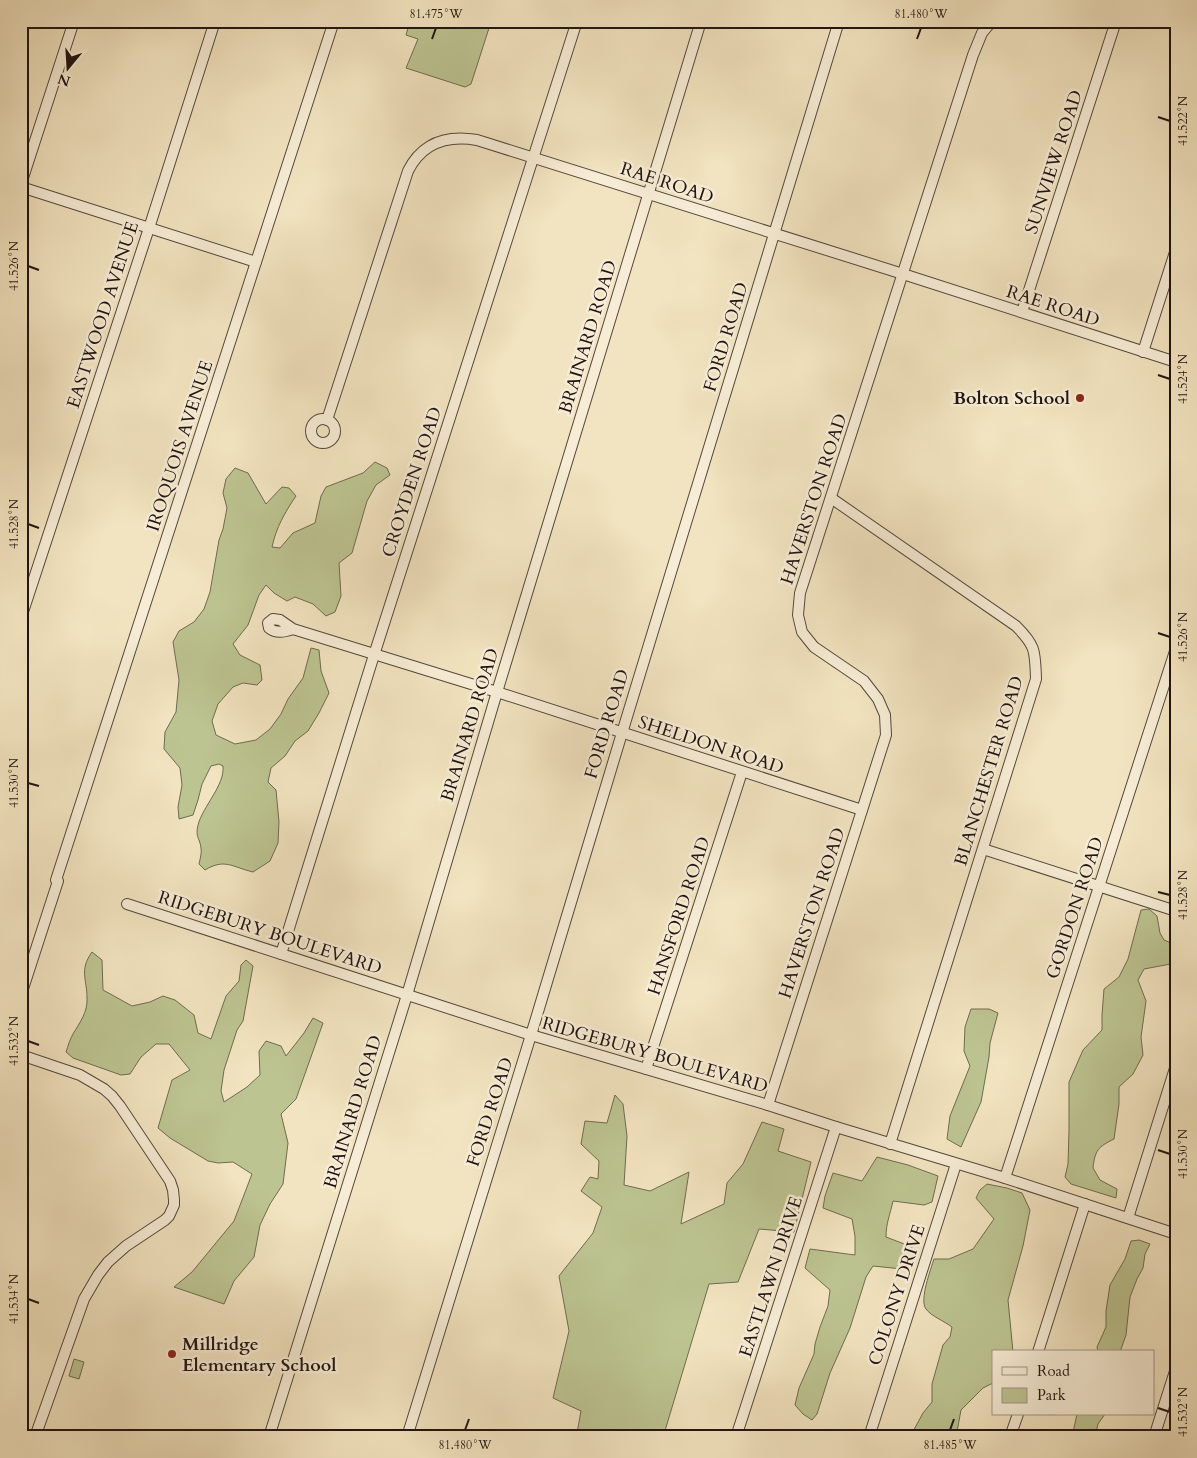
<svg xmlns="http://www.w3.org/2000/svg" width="1197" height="1458" font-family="Cardo,serif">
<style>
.green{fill:#bcc491;stroke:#6e6c50}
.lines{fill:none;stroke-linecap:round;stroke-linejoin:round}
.minor-casing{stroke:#54483c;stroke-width:12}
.minor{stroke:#f7edd6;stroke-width:10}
.ticks{fill:none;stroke:#201410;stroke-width:2}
.poi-dot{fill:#8f2418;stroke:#f7edd6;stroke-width:2}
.labels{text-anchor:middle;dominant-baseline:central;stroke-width:5;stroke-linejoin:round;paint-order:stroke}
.street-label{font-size:18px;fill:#201410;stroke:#f7edd6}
.poi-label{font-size:18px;font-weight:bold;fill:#201410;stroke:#f7edd6;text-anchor:end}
.neatline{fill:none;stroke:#201410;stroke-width:2}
.ticks-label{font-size:12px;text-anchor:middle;fill:#201410}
</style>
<rect width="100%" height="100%" fill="#f2e4c0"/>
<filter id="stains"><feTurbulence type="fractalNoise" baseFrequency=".004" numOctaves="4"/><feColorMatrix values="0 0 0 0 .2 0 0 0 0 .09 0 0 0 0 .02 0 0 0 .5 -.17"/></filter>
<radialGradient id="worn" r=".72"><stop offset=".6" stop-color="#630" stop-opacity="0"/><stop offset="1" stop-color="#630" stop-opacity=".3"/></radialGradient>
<g class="green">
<path d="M410,21H474L490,25L471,84L465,87L406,68L418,39L406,35Z"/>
<path d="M375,462L387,468L390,475L376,485L367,501L352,553L339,563L341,596L335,612L326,616L313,604L295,597L287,601L274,593L266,585L259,595L248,625L233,644L240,655L260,665L262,680L257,685L243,683L233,687L218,704L212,721L216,735L235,744L256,740L270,729L281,714L288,699L303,678L311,648L319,650L321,671L329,693L319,713L308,731L295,741L285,756L271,768L268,782L276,790L279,822L278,843L270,861L253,872C232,867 225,858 205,870L199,864C200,859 202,853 201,848C200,838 195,838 198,825C203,806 225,785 223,766L219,764L211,766L202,784L198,800L193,815L179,819L178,807L182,785L180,768L164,749L165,732L176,712L179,680L173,642L179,631L194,622L204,609L210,592L219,540L223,529L227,508L223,493L226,479L235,468L248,473L266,504L282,487L289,488L296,496C285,512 276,528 272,547L280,548L293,533L315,523L321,496L326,487L363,473Z"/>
<path d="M1149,909L1157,916L1160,933L1164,940L1176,945V963L1144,969L1138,980L1146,1001L1141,1037L1143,1055L1133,1074L1119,1087V1104L1114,1139C1098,1147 1095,1150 1093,1168L1100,1180L1117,1189L1116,1198L1071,1184L1065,1177L1068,1164L1069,1131V1082L1083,1050L1102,1030V1015L1104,989L1119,977L1128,959L1141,910Z"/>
<path d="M92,952L102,960L103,990L132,1006L150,1002L163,996L175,1000L194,1015L198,1033L211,1039L226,996L239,981L241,965L246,960L253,966L243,1021L237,1030L224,1070L221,1091L224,1102L247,1087L260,1075L259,1051L266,1041L281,1046L286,1056L304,1033L313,1018L323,1023L296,1099L281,1114L288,1143L283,1184L270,1204L260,1225L254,1257L234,1281L224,1304L174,1287L192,1272L234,1221L252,1174L233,1162L218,1163L208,1161L170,1138L158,1128L172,1080L190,1070L169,1044H156L141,1057L130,1074L121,1075L73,1058L66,1052C68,1046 70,1039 73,1034C80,1022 88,1012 87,998C87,979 79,970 92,952Z"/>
<path d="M971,1009H989L998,1013L990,1043L989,1057L981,1102L961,1147L947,1139L950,1116L970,1066L964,1051L965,1027Z"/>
<path d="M615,1095L623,1104L627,1136L624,1185L650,1191L689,1172L681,1224L724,1204L727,1183L743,1164L762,1122L784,1129L778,1151L811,1162L794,1232L759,1229L738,1282L709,1284L664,1434L667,1437H573L577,1433L581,1411L553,1398L569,1331L559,1276L593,1233L602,1207L581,1191L590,1177L598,1179L599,1161L581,1144L585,1121L607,1123Z"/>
<path d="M877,1157L908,1165L938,1176L932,1202L924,1205L893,1201C890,1215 886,1223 886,1237L912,1247L902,1269L873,1266L866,1277L850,1328L830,1373L817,1414L812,1420L803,1414L795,1405L799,1388L814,1354L815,1344L820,1327L828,1306L830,1290L805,1268L810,1249L855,1255V1236L852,1219L823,1208L825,1196L833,1173L862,1181Z"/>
<path d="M987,1184L1007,1188L1022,1193L1030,1210L1023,1246L1008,1300L1013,1352H993V1383L983,1388L961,1410L956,1437H910L923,1413L932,1402V1384L943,1345L950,1337L952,1327C944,1321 931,1316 926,1309C919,1300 931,1269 934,1259H949L973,1249L994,1219L976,1198L980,1190Z"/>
<path d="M1139,1240L1150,1244L1145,1254L1143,1268L1137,1279L1130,1297L1126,1335L1120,1352H1098L1097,1347L1106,1327V1311L1110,1285L1125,1259L1131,1241Z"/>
<path d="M74,1359L84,1362L79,1379L69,1376Z"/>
<path d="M1077,1414H1105L1098,1424L1095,1437H1072Z"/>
</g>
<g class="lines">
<defs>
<g id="minor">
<path d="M21,184L74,21"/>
<path d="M21,187L256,262"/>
<path d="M1022,312L1116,21"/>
<path d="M1143,352L1176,249"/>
<circle cx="323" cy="431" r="12"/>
<path d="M327,420L408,171C422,143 447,135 477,140L903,274L1176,362"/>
<path d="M831,498L1016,626C1036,646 1035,651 1036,679L890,1144"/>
<path d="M21,618L151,222L215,21"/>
<path d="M293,629C285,632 276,634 269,628L268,623L273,619L280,620L293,629L497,692L862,810"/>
<path d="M983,849L1176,911"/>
<path d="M56,880L334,21"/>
<path d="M127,904L531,1035L768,1105L836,1127L1005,1178L1176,1234"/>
<path d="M281,954L374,655L577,21"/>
<path d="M21,995L58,881"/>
<path d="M21,1055L80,1075L104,1089L112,1096L120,1106L170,1181L173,1190L174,1200V1205L169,1216L165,1220L126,1246L108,1262L98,1275L84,1299L35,1437"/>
<path d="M646,1069L742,772"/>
<path d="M768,1105L886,735L885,715L878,699L864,681L814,647L802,632L798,615L800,593L973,55L982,33L992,21"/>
<path d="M1005,1178L1176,648"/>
<path d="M1128,1218L1176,1065"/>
<path d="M1038,1352L1085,1204"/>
<path d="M269,1437L407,995L497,692L701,21"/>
<path d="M407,1437L531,1035L622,733L839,21"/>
<path d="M736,1437L836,1127"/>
<path d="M869,1437L956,1164"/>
<path d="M1010,1437L1018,1414"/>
<path d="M1154,1437L1176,1368"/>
</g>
</defs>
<use href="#minor" class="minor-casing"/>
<use href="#minor" class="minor"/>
</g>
<path class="ticks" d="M432,39L436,28M917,39L921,28M1158,117L1170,121M28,266L39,270M1158,375L1170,379M28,524L39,528M1158,633L1170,637M28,783L39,786M1158,892L1170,895M28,1041L39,1045M1158,1150L1170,1154M28,1299L39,1303M1158,1408L1170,1412M465,1430L469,1419M950,1430L954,1419"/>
<g class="poi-dot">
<circle cx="1080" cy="398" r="5"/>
<circle cx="172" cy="1354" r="5"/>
</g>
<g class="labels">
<g class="street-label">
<text transform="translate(1054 162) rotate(-72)">SUNVIEW ROAD</text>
<text transform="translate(667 183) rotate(18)">RAE ROAD</text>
<text transform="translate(1053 306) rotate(18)">RAE ROAD</text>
<text transform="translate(103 315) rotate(-72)">EASTWOOD AVENUE</text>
<text transform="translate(588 337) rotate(-73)">BRAINARD ROAD</text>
<text transform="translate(726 337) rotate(-73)">FORD ROAD</text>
<text transform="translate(180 446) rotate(-72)">IROQUOIS AVENUE</text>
<text transform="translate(412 482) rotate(-72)">CROYDEN ROAD</text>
<text transform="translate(814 499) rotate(-72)">HAVERSTON ROAD</text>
<text transform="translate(607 724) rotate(-73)">FORD ROAD</text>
<text transform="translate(470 725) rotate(-73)">BRAINARD ROAD</text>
<text transform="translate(711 745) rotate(18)">SHELDON ROAD</text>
<text transform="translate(989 771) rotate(-73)">BLANCHESTER ROAD</text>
<text transform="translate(1075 908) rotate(-72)">GORDON ROAD</text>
<text transform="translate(812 913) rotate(-72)">HAVERSTON ROAD</text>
<text transform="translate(679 916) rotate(-72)">HANSFORD ROAD</text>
<text transform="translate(270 933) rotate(18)">RIDGEBURY BOULEVARD</text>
<text transform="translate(655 1055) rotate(16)">RIDGEBURY BOULEVARD</text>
<text transform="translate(353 1112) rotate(-73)">BRAINARD ROAD</text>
<text transform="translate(490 1112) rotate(-72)">FORD ROAD</text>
<text transform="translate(771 1277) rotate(-72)">EASTLAWN DRIVE</text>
<text transform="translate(897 1295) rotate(-72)">COLONY DRIVE</text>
</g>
<g class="poi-label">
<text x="1070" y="398">Bolton School</text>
<text x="182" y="1344" text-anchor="start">Millridge<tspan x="182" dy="21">Elementary School</tspan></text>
</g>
</g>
<rect width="1197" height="1458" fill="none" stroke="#f2e4c0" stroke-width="55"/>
<rect x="992" y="1350" width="162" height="65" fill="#f7edd6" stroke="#a19687"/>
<rect x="1002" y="1367" width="25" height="8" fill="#f7edd6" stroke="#a19687"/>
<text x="1037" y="1376" font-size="15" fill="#201410">Road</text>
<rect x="1002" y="1388" width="25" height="15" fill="#bcc491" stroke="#a19687"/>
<text x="1037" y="1400" font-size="15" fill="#201410">Park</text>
<g transform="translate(68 68) rotate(198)" stroke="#f7edd6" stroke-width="4" paint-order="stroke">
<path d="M0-4L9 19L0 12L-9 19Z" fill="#201410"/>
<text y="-8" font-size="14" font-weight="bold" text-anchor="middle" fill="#201410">N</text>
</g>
<rect x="28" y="28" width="1142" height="1402" class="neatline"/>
<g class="ticks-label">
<text x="436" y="18">81.475°W</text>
<text x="921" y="18">81.480°W</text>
<text transform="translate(1183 121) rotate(-90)" y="4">41.522°N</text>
<text transform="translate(14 266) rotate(-90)" y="4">41.526°N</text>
<text transform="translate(1183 379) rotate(-90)" y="4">41.524°N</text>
<text transform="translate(14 524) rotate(-90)" y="4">41.528°N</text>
<text transform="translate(1183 637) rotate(-90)" y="4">41.526°N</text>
<text transform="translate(14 783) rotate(-90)" y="4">41.530°N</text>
<text transform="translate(1183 895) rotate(-90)" y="4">41.528°N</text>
<text transform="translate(14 1041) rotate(-90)" y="4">41.532°N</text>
<text transform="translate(1183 1154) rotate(-90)" y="4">41.530°N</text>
<text transform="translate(14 1299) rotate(-90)" y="4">41.534°N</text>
<text transform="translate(1183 1412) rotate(-90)" y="4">41.532°N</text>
<text x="465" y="1449">81.480°W</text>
<text x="950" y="1449">81.485°W</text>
</g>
<rect width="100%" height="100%" filter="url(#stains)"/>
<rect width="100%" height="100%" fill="url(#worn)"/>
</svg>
